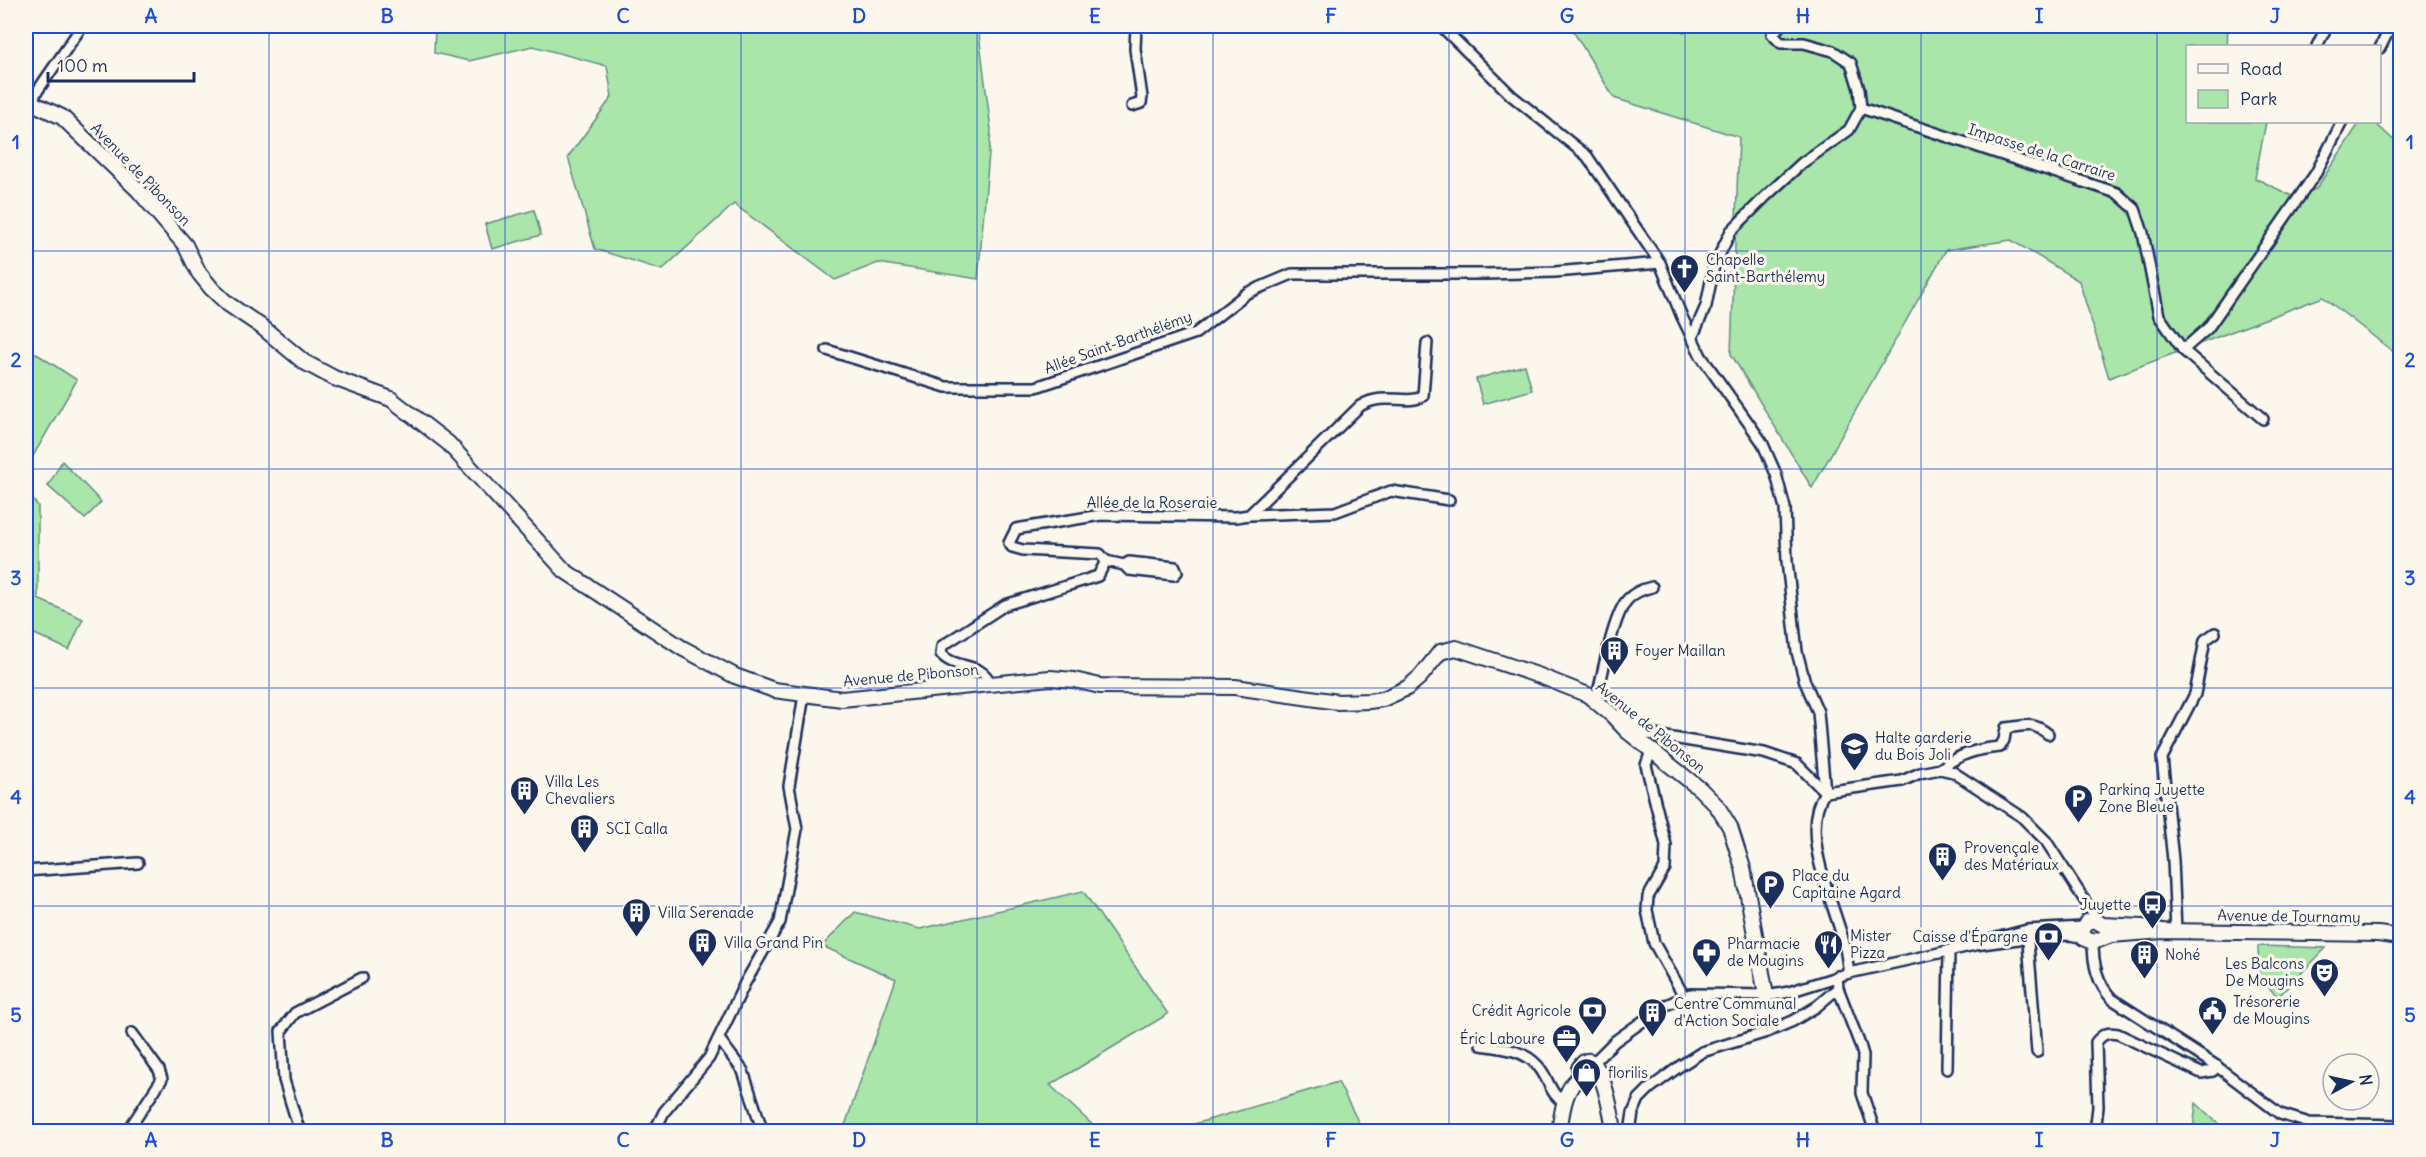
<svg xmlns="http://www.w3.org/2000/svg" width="2426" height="1157" font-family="Delius,sans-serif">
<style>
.green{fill:#aae5aa;stroke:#628a84;stroke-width:1.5}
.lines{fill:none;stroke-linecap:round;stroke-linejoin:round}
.street-casing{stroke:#1b2f5e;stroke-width:14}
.secondary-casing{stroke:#1b2f5e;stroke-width:18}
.street{stroke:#fbf7ec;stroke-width:9}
.secondary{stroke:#fbf7ec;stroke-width:14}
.grid{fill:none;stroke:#1d4ed8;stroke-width:1.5;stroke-opacity:0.55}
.labels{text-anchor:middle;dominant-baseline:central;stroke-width:6;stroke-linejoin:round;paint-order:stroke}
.street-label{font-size:15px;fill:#1b2f5e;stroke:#fbf7ec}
.poi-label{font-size:15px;fill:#1b2f5e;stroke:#fbf7ec;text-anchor:start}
.neatline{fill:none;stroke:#1d4ed8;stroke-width:2}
.grid-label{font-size:20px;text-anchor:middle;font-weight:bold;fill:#1d4ed8}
</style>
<rect width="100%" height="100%" fill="#fbf7ec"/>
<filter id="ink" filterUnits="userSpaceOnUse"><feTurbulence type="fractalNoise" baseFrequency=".0167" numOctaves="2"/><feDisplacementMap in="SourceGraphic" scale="12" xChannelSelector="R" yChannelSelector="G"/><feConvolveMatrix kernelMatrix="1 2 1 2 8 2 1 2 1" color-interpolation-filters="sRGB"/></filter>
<g filter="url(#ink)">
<g class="green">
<path d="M435,26H978L991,130L978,279L878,263L835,280L734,204L662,270L595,249L568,157L612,97L607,66L533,46L469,61L434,53Z"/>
<path d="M1570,26H1667L1684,32L1709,26H2228L2227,46H2188V122H2266L2255,178L2292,196L2316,189L2360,122H2374L2400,146V357L2323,297L2109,378L2079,281L2011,240L1946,250L1812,488L1731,354L1739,137L1614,98Z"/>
<path d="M534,210L541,235L492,249L485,224Z"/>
<path d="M26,347L77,380L33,456L26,481Z"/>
<path d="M1525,365L1532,390L1483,404L1476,379Z"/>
<path d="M62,461L101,502L85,519L48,486Z"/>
<path d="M26,491L38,506V599L83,619L69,650L26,630Z"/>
<path d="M1083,891L1168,1014L1050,1085L1099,1131H843L896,979L822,946L855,912L920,929Z"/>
<path d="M2258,946L2326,948L2278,997L2259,978Z"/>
<path d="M1338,1082L1363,1131H1170Z"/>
<path d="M2196,1103L2226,1131H2193Z"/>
</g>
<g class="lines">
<defs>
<g id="street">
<path d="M1441,26L1512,96L1587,156L1660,263L1682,317L1701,356L1762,442L1776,474L1785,508L1787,561L1797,652L1805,682L1818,712L1825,792C1799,829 1831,897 1842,936C1846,948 1847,961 1849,973"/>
<path d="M2317,46L2327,26"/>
<path d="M2380,48L2391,26"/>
<path d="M1132,106L1141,103L1142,97L1135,49L1136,26"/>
<path d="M1861,108L2117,193L2135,209L2143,233L2159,316L2183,350L2263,419"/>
<path d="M26,115L36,93L82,26"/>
<path d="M1692,338L1706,306L1714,266L1731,231L1766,196L1802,163L1849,130L1861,108L1859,89L1851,63L1833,51L1804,43H1781L1772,34L1780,26"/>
<path d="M827,350L946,387H1036L1196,333L1247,293L1292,274H1486L1555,272L1660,263"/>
<path d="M2183,350L2208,328L2316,173L2342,122"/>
<path d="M1249,515L1335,512L1391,491L1449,500"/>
<path d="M1106,561L1124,565L1129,570L1174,575L1177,572L1175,567L1129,562L1124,565"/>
<path d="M991,685C982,660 956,671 941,654L942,646L1005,605L1098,576L1106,561L1100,554L1023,550L1012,547L1009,543L1016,529L1101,515L1236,517L1249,515L1360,406C1385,391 1407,406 1423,396L1427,343"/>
<path d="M1596,701C1602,678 1613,614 1628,599C1635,592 1643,589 1652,587"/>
<path d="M1612,715H1621L1648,734L1764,753L1797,764L1825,792L1902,781L1920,773L1940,769L1953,772L2022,817L2046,841L2098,921"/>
<path d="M1651,751L1646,765L1666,845L1665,868L1648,897L1647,910L1654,943L1684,996"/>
<path d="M1940,769C1960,754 1976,749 2000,747L2004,740L2006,728C2025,726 2032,721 2048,734"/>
<path d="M26,871L138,863"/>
<path d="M2027,930L2037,1052"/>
<path d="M2176,931L2173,860L2162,758L2195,694L2205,640L2215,633"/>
<path d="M1989,940L2027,930L2083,927"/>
<path d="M2093,942C2093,964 2097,983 2112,999L2215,1065L2280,1114L2309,1123L2400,1125"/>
<path d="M1838,988L1860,1045L1863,1055L1862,1093L1875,1132"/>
<path d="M719,1039L743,1071L763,1132"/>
<path d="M1481,1045C1501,1048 1523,1049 1538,1066C1549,1078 1549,1094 1565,1103"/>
<path d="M1593,1063L1615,1041L1664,1006L1690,994L1772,995L1789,992L1849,973L1975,945L2041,936L2070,935L2084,938"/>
<path d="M1947,1069L1949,950"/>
<path d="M127,1132L162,1079L159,1070L132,1033"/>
<path d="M292,1132L298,1126L284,1080L281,1031L295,1013L362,978"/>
<path d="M654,1132L664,1112L709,1058L745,983L780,922L797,829L789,786L804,695"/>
<path d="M1630,1132L1633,1113L1639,1099L1649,1089L1680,1066L1702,1052L1767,1032L1793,1021L1816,1007L1838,988L1837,976"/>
<path d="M2095,1132L2098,1107L2096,1042C2103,1034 2107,1032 2118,1034L2201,1073L2213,1071L2217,1066"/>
</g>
<g id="secondary">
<path d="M26,100L62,117L138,190L185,245L199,273L212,289L228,304L262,327L304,362L334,378L391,399L448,443L565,571L682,648L735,676L774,690L842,699L1050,678L1074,680L1100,686L1235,687L1338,702L1369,701L1383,699L1407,688L1420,677L1440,652L1456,648L1540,676L1588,695L1612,715L1627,731L1700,789L1717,806L1730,827L1743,868L1766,995"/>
<path d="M2163,931L2143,927L2103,925L2094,920L2087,922L2082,931L2084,938L2093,942L2111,935L2163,931L2378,934L2400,937"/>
<path d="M1581,1076L1579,1068C1599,1036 1613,1121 1614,1132"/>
<path d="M1559,1132C1562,1113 1564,1087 1581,1076"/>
</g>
</defs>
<use href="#street" class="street-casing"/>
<use href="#secondary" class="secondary-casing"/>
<use href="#street" class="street"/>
<use href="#secondary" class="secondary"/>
</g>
</g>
<path class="grid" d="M269,26V1132M505,26V1132M741,26V1132M977,26V1132M1213,26V1132M1449,26V1132M1685,26V1132M1921,26V1132M2157,26V1132M26,251H2400M26,469H2400M26,688H2400M26,906H2400"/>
<defs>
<symbol id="church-pin" viewBox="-11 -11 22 30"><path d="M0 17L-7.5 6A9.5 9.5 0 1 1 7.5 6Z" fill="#1b2f5e" stroke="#fbf7ec"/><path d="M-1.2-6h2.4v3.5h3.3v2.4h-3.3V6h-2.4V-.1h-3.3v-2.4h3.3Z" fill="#fff"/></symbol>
<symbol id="building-pin" viewBox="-11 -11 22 30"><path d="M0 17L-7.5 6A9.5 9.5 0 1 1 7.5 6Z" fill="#1b2f5e" stroke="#fbf7ec"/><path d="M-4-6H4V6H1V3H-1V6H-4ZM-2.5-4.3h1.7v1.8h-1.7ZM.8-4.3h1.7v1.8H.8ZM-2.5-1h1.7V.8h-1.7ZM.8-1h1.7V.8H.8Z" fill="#fff"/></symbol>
<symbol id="school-pin" viewBox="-11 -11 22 30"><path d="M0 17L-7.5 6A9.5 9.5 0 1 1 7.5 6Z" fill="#1b2f5e" stroke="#fbf7ec"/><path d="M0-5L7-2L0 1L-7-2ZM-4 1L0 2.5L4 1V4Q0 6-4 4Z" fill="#fff"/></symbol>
<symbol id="parking-pin" viewBox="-11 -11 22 30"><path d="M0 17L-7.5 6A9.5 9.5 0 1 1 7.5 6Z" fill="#1b2f5e" stroke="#fbf7ec"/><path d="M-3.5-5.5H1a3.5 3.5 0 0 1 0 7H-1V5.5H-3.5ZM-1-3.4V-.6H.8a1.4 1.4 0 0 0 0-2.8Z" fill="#fff"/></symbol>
<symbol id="bus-pin" viewBox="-11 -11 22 30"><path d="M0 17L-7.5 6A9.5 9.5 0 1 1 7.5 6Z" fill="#1b2f5e" stroke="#fbf7ec"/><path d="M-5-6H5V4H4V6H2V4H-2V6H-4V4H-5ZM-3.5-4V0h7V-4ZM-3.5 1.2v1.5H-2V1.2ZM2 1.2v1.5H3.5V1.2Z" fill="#fff"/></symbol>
<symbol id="bank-pin" viewBox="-11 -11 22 30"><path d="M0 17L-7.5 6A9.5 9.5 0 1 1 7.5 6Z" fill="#1b2f5e" stroke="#fbf7ec"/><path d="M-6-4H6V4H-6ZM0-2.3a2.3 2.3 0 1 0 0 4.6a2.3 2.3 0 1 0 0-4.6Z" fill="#fff"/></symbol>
<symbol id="restaurant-pin" viewBox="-11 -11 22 30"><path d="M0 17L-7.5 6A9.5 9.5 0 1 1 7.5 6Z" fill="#1b2f5e" stroke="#fbf7ec"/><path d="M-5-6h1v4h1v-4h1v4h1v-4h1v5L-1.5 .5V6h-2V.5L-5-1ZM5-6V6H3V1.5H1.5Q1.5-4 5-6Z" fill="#fff"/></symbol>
<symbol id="pharmacy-pin" viewBox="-11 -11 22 30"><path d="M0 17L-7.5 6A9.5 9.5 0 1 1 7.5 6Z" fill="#1b2f5e" stroke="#fbf7ec"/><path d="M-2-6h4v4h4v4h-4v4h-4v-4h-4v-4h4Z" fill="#fff"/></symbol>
<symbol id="theatre-pin" viewBox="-11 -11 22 30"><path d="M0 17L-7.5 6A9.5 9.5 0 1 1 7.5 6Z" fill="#1b2f5e" stroke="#fbf7ec"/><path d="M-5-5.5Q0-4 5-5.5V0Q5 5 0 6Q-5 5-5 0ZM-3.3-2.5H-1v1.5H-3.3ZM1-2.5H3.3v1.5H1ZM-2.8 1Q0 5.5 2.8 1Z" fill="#fff"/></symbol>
<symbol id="civic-pin" viewBox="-11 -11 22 30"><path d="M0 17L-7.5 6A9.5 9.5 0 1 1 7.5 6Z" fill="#1b2f5e" stroke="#fbf7ec"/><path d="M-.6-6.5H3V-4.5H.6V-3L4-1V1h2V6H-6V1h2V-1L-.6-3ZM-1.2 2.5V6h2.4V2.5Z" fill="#fff"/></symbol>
<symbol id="office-pin" viewBox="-11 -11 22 30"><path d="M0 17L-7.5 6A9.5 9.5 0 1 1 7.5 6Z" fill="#1b2f5e" stroke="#fbf7ec"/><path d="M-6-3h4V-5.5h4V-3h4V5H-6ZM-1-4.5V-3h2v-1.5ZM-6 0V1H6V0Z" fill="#fff"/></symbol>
<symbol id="shop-pin" viewBox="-11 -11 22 30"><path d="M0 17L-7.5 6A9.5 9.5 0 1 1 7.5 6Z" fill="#1b2f5e" stroke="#fbf7ec"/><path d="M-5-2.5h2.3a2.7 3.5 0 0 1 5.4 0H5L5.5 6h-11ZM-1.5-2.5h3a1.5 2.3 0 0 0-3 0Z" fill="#fff"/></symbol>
</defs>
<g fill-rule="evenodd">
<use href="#church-pin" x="1668" y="252" width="33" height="45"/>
<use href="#building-pin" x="1598" y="634" width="33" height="45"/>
<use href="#school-pin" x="1838" y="730" width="33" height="45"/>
<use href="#building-pin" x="508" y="774" width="33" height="45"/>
<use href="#parking-pin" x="2062" y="782" width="33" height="45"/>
<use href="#building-pin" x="568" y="812" width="33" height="45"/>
<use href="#building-pin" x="1926" y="840" width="33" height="45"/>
<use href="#parking-pin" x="1754" y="868" width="33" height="45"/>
<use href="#bus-pin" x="2136" y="888" width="33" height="45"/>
<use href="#building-pin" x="620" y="896" width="33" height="45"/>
<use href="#bank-pin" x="2032" y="920" width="33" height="45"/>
<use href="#building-pin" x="686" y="926" width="33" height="45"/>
<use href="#restaurant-pin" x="1812" y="928" width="33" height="45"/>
<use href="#pharmacy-pin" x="1690" y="936" width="33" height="45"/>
<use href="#building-pin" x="2128" y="938" width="33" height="45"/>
<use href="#theatre-pin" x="2308" y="956" width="33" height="45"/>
<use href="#bank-pin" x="1576" y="994" width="33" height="45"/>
<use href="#civic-pin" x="2196" y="994" width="33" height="45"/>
<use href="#building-pin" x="1636" y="996" width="33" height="45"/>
<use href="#office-pin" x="1550" y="1022" width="33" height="45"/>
<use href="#shop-pin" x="1570" y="1056" width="33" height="45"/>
</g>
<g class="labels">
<g class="street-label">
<text transform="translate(2042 152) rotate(18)">Impasse de la Carraire</text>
<text transform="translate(141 174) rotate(46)">Avenue de Pibonson</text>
<text transform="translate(1118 342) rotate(-20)">Allée Saint-Barthélémy</text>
<text x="1152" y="502">Allée de la Roseraie</text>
<text transform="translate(911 675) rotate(-5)">Avenue de Pibonson</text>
<text transform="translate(1651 727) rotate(39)">Avenue de Pibonson</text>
<text transform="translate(2289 916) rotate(1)">Avenue de Tournamy</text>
</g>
<g class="poi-label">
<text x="1706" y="259">Chapelle<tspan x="1706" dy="17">Saint-Barthélemy</tspan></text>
<text x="1635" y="650">Foyer Maillan</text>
<text x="1875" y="737">Halte garderie<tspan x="1875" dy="17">du Bois Joli</tspan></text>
<text x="545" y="781">Villa Les<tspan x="545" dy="17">Chevaliers</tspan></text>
<text x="2099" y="789">Parking Juyette<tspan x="2099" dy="17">Zone Bleue</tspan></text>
<text x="606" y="828">SCI Calla</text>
<text x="1964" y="847">Provençale<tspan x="1964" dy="17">des Matériaux</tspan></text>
<text x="1792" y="875">Place du<tspan x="1792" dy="17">Capitaine Agard</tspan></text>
<text x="2131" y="904" text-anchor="end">Juyette</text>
<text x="658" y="912">Villa Serenade</text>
<text x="1850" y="935">Mister<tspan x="1850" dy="17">Pizza</tspan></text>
<text x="2028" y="936" text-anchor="end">Caisse d'Épargne</text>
<text x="724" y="942">Villa Grand Pin</text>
<text x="1727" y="943">Pharmacie<tspan x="1727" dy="17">de Mougins</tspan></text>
<text x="2165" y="954">Nohé</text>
<text x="2304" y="963" text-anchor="end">Les Balcons<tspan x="2304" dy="17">De Mougins</tspan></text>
<text x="2233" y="1001">Trésorerie<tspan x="2233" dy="17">de Mougins</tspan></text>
<text x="1674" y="1003">Centre Communal<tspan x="1674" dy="17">d'Action Sociale</tspan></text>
<text x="1571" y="1010" text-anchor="end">Crédit Agricole</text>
<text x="1545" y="1038" text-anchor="end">Éric Laboure</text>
<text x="1608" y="1072">florilis</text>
</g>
</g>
<rect width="2426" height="1157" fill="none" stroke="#fbf7ec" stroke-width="66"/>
<rect x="2186" y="45" width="195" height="78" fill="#fbf7ec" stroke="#a1a7b3" stroke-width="1.5"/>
<rect x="2198" y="64" width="30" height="9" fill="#fbf7ec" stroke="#a1a7b3" stroke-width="1.5"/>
<text x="2240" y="75" font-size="18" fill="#1b2f5e">Road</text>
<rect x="2198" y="90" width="30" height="18" fill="#aae5aa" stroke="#a1a7b3" stroke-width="1.5"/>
<text x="2240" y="105" font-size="18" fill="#1b2f5e">Park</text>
<g transform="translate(2351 1082) rotate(82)"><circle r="28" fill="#fbf7ec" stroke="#a1a7b3" stroke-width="1.5"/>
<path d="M0-4.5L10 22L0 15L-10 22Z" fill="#1b2f5e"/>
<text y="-9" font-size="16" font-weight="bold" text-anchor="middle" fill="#1b2f5e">N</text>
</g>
<path d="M48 72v9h146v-9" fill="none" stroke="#1b2f5e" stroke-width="3"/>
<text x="57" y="72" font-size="18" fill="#1b2f5e" stroke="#fbf7ec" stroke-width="4.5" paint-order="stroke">100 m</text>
<rect x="33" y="33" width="2360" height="1091" class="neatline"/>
<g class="grid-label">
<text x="151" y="23">A</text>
<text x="387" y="23">B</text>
<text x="623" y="23">C</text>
<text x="859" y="23">D</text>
<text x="1095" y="23">E</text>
<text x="1331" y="23">F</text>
<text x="1567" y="23">G</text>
<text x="1803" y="23">H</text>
<text x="2039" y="23">I</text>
<text x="2275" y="23">J</text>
<text x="16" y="149">1</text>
<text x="2410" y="149">1</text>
<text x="16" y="367">2</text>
<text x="2410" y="367">2</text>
<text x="16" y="585">3</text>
<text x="2410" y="585">3</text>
<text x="16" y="804">4</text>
<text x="2410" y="804">4</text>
<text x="16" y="1022">5</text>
<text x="2410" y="1022">5</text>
<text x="151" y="1147">A</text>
<text x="387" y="1147">B</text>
<text x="623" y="1147">C</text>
<text x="859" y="1147">D</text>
<text x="1095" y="1147">E</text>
<text x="1331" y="1147">F</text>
<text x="1567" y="1147">G</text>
<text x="1803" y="1147">H</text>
<text x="2039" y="1147">I</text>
<text x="2275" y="1147">J</text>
</g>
</svg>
